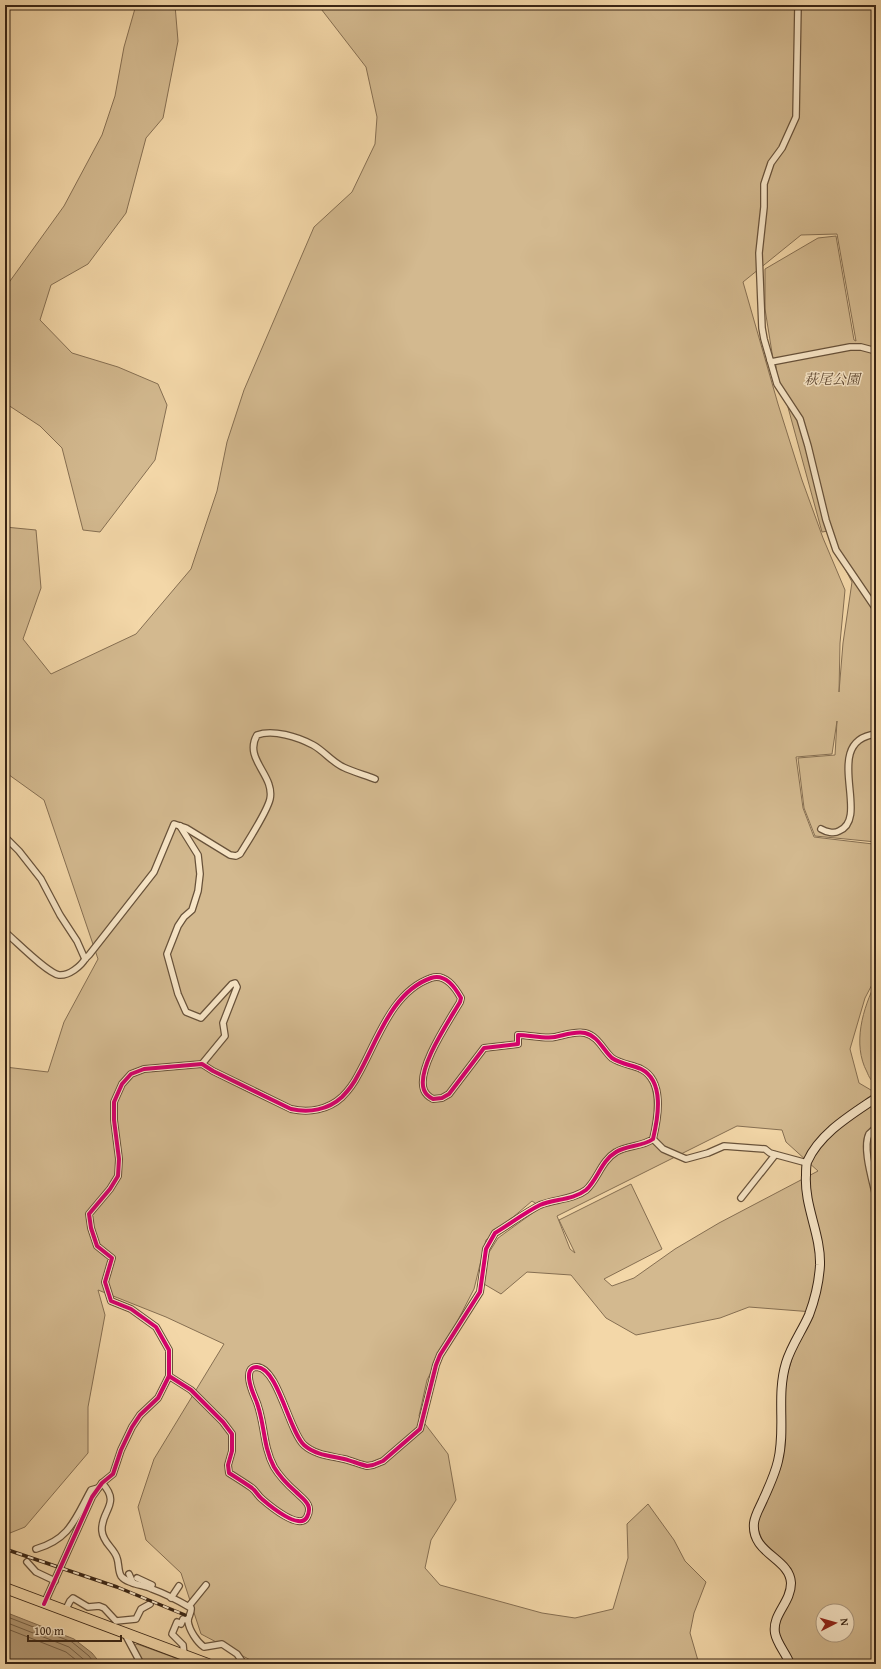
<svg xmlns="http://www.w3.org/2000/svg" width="881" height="1669" font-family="'Gentium Book Plus','Noto Serif JP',serif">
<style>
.green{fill:#d3b98f;stroke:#866f52;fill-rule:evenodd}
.water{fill:#b49a76;stroke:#836b4f}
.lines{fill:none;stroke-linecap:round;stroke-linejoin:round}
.shore{stroke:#766046;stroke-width:1}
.street-casing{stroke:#68523a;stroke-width:8}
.secondary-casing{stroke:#392515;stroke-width:10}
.highway-casing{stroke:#392515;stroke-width:12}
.street{stroke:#f7e5c6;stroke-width:5.5}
.secondary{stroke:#f7e5c6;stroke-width:8}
.highway{stroke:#f3d7a8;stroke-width:10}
.rail-casing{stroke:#392515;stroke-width:3.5}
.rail{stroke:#f7e5c6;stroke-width:2;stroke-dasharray:6;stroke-linecap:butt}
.cycleway-casing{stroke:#f7e5c6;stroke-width:6}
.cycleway{stroke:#d6006c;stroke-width:4}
.labels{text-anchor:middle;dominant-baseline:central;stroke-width:3;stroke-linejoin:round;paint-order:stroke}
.park-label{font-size:14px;font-style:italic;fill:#604a34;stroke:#f7e5c6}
</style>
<rect width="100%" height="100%" fill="#f3d7a8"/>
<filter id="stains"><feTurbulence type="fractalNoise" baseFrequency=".005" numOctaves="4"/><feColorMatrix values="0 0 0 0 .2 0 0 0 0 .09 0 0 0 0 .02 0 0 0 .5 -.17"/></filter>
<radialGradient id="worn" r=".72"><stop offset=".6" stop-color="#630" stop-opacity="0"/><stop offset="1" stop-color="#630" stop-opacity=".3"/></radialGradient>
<g class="green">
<path d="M136,5H175L178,41L163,118L146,138L126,213L88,264L51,285L40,320L72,353L118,367L158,384L167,405L155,460L100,532L83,530L62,448L40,426L5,403V288L64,206L102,135L115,96L124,47Z"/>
<path d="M318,5H876V842L815,836L804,808L798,758L835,755L837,721L832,754L796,757L803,808L814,837L873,844L874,852H876V977L865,998L850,1049L859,1083L876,1093V1664H794L779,1634V1618L794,1590L791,1568L765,1548L757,1526L760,1515L781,1462L785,1382L794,1352L813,1312L749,1307L720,1318L636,1335L606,1318L571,1275L527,1272L501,1294L484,1284L488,1254L498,1238L541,1207L532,1201L486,1240L474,1289L427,1380L419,1416L448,1454L456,1500L431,1540L425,1568L440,1585L542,1613L575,1618L613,1609L628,1558L627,1524L648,1504L674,1540L685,1561L706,1582L694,1613L690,1633L699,1664H258L201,1634L181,1573L146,1540L138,1507L154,1459L224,1344L166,1317L98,1290L105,1315L88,1407V1453L25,1527L5,1535V1067L48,1072L64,1022L98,959L44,800L5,772V527L36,530L41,588L23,639L51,674L136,634L191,569L217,491L227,442L244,390L314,227L352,192L375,144L377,117L366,67ZM837,234L856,341L854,340L836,236L818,238L765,269V309L773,359L776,366L777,374L786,400L822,532L828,531L830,541L852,582L843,643L839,692L840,643L845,590L823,538L802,480L778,404L743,282L801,235ZM737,1126L782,1130L786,1142L818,1171L719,1223L675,1249L634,1278L612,1286L604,1279L662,1249L631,1184L559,1220L575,1253L570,1249L557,1216ZM823,1611H847V1635H823Z"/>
<path d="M876,982V1084C871,1081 869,1077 867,1072C852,1044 863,1008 876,982Z"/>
<path d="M137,1644L192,1664H143L133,1646Z"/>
</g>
<path class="water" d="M5,1612L74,1639L92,1653L101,1664H5Z"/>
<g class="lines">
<g class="shore">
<path d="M5,1616L72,1642L89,1656L95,1664"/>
<path d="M5,1622L69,1647L89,1664"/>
<path d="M5,1628L66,1652L81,1664"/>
</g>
<defs>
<g id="street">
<path d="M798,5L796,117L782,148L771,163L764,184V207L759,253L762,328L764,339L777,384L800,419L808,446L826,520L836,550L876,609"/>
<path d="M770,360L771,362L850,347H861L876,351"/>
<path d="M180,826L198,855L200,874L198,891L192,910L184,917L178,926L167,954L178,994L186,1012L201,1018L232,984L235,983L237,987L223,1023L225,1036L202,1064"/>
<path d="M821,829C826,832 834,834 839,831C872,818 820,741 876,734"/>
<path d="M5,837L19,851L41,879L60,915L77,941L85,959"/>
<path d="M5,932C16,941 47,973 59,975C69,976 81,966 85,959L89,955L154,872L174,824L186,828L230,855L236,856L240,854C248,841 267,812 270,799C275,775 243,759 257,735C273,729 298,737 313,745C324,751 332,762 343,767C353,772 365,775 375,779"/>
<path d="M876,1127C874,1130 871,1132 869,1134C862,1148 873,1182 876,1197"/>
<path d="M653,1139L663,1149L686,1159L708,1153L724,1146L765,1149L770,1153L807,1163"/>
<path d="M741,1198L775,1155"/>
<path d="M102,1483C122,1504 100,1511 102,1531C103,1543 114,1548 117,1558C119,1563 118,1571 121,1576C127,1584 144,1585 152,1589C166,1594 179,1601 191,1608C192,1612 188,1617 188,1621C189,1630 197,1642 204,1647L222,1644L237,1654L244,1664"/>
<path d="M36,1549C70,1539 75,1519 91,1490L98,1488"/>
<path d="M27,1562L36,1572L55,1581"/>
<path d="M129,1574L133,1583"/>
<path d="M137,1578L152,1585"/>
<path d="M171,1598L179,1586"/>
<path d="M44,1604L92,1497L102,1483L113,1474L121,1450L132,1427L140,1415L158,1398L169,1376V1350L156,1327L131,1309L111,1301L105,1282L112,1258L97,1246L91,1228L89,1214L110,1189L118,1176L119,1159L114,1120V1102L122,1084L131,1074L144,1069L202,1064L213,1071L291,1109C309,1113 328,1110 342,1097C348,1091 354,1083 358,1075C377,1042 391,992 431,978C445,973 455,987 461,998L460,1002C449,1021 416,1069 424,1090C426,1095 429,1097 433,1099L442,1098L449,1094L484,1048L518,1044V1035C529,1035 545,1039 555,1037C565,1035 575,1031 585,1033C598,1036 603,1050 612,1058C621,1064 632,1065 641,1069C665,1081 658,1118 653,1139C642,1147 627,1145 616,1152C601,1161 598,1179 586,1190C573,1200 554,1199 540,1205C524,1213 510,1224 495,1233L486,1249L480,1292L440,1355L436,1365L420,1429L383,1461L373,1465L367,1466C359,1464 352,1461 344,1459C331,1456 315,1455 304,1445C289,1431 278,1368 257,1367C242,1367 252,1391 255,1398C265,1419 262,1445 274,1467C280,1477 288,1485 296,1492C300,1496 306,1500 308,1505C310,1509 309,1513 307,1517C300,1531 270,1506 262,1499C258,1496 256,1491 252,1488C245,1483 237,1478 229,1473L228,1465L232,1451V1434L223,1422L191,1390L169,1376"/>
<path d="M189,1606L206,1585"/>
<path d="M65,1611L70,1601L73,1598L88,1607L99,1606L104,1608L116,1621L136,1619L141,1609L150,1604"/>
<path d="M125,1634L141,1664"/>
<path d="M184,1655L183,1645L172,1634L177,1622L181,1624L183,1619L188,1620"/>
</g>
<path id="secondary" d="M790,1664C786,1653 777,1644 775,1633C772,1614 791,1603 791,1583C790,1558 751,1554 754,1523C755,1515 760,1507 763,1500C769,1487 775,1474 778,1461C786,1429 776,1396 786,1363C791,1346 802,1331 809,1315C815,1299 819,1283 820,1265C821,1234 804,1206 806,1175C806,1171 806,1166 807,1162C820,1133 851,1115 876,1098"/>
<path id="highway" d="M5,1588L208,1664"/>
</defs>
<use href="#street" class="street-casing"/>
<use href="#secondary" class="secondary-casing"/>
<use href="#highway" class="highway-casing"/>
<use href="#street" class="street"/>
<use href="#secondary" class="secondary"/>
<use href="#highway" class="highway"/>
<defs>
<path id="rail" d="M5,1549L117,1587L185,1615"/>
</defs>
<use href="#rail" class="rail-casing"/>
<use href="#rail" class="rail"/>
<defs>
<path id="cycleway" d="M44,1604L92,1497L102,1483L113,1474L121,1450L132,1427L140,1415L158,1398L169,1376V1350L156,1327L131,1309L111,1301L105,1282L112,1258L97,1246L91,1228L89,1214L110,1189L118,1176L119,1159L114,1120V1102L122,1084L131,1074L144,1069L202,1064L213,1071L291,1109C309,1113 328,1110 342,1097C348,1091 354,1083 358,1075C377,1042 391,992 431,978C445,973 455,987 461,998L460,1002C449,1021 416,1069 424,1090C426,1095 429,1097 433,1099L442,1098L449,1094L484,1048L518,1044V1035C529,1035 545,1039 555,1037C565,1035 575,1031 585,1033C598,1036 603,1050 612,1058C621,1064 632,1065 641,1069C665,1081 658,1118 653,1139C642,1147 627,1145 616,1152C601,1161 598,1179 586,1190C573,1200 554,1199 540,1205C524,1213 510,1224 495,1233L486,1249L480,1292L440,1355L436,1365L420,1429L383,1461L373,1465L367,1466C359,1464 352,1461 344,1459C331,1456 315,1455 304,1445C289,1431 278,1368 257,1367C242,1367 252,1391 255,1398C265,1419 262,1445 274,1467C280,1477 288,1485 296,1492C300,1496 306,1500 308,1505C310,1509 309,1513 307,1517C300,1531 270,1506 262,1499C258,1496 256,1491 252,1488C245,1483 237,1478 229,1473L228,1465L232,1451V1434L223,1422L191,1390L169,1376"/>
</defs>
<use href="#cycleway" class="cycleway-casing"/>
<use href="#cycleway" class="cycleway"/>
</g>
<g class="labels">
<g class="park-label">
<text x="832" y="379">萩尾公園</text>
</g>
</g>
<rect width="881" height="1669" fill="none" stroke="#f3d7a8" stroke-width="20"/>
<rect x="6" y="6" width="869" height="1657" fill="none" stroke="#392515" stroke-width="2"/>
<rect x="10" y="10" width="861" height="1649" fill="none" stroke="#392515"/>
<g transform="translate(835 1623) rotate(84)"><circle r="19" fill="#f7e5c6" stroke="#ab987f"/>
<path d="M0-3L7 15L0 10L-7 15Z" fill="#8f2418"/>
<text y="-6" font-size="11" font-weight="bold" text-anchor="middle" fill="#392515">N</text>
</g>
<path d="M28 1635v6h93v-6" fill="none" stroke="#392515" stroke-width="2"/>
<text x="34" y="1635" font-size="12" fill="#392515" stroke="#f7e5c6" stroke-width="3" paint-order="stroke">100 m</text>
<rect width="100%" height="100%" filter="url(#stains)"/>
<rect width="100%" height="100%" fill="url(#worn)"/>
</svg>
